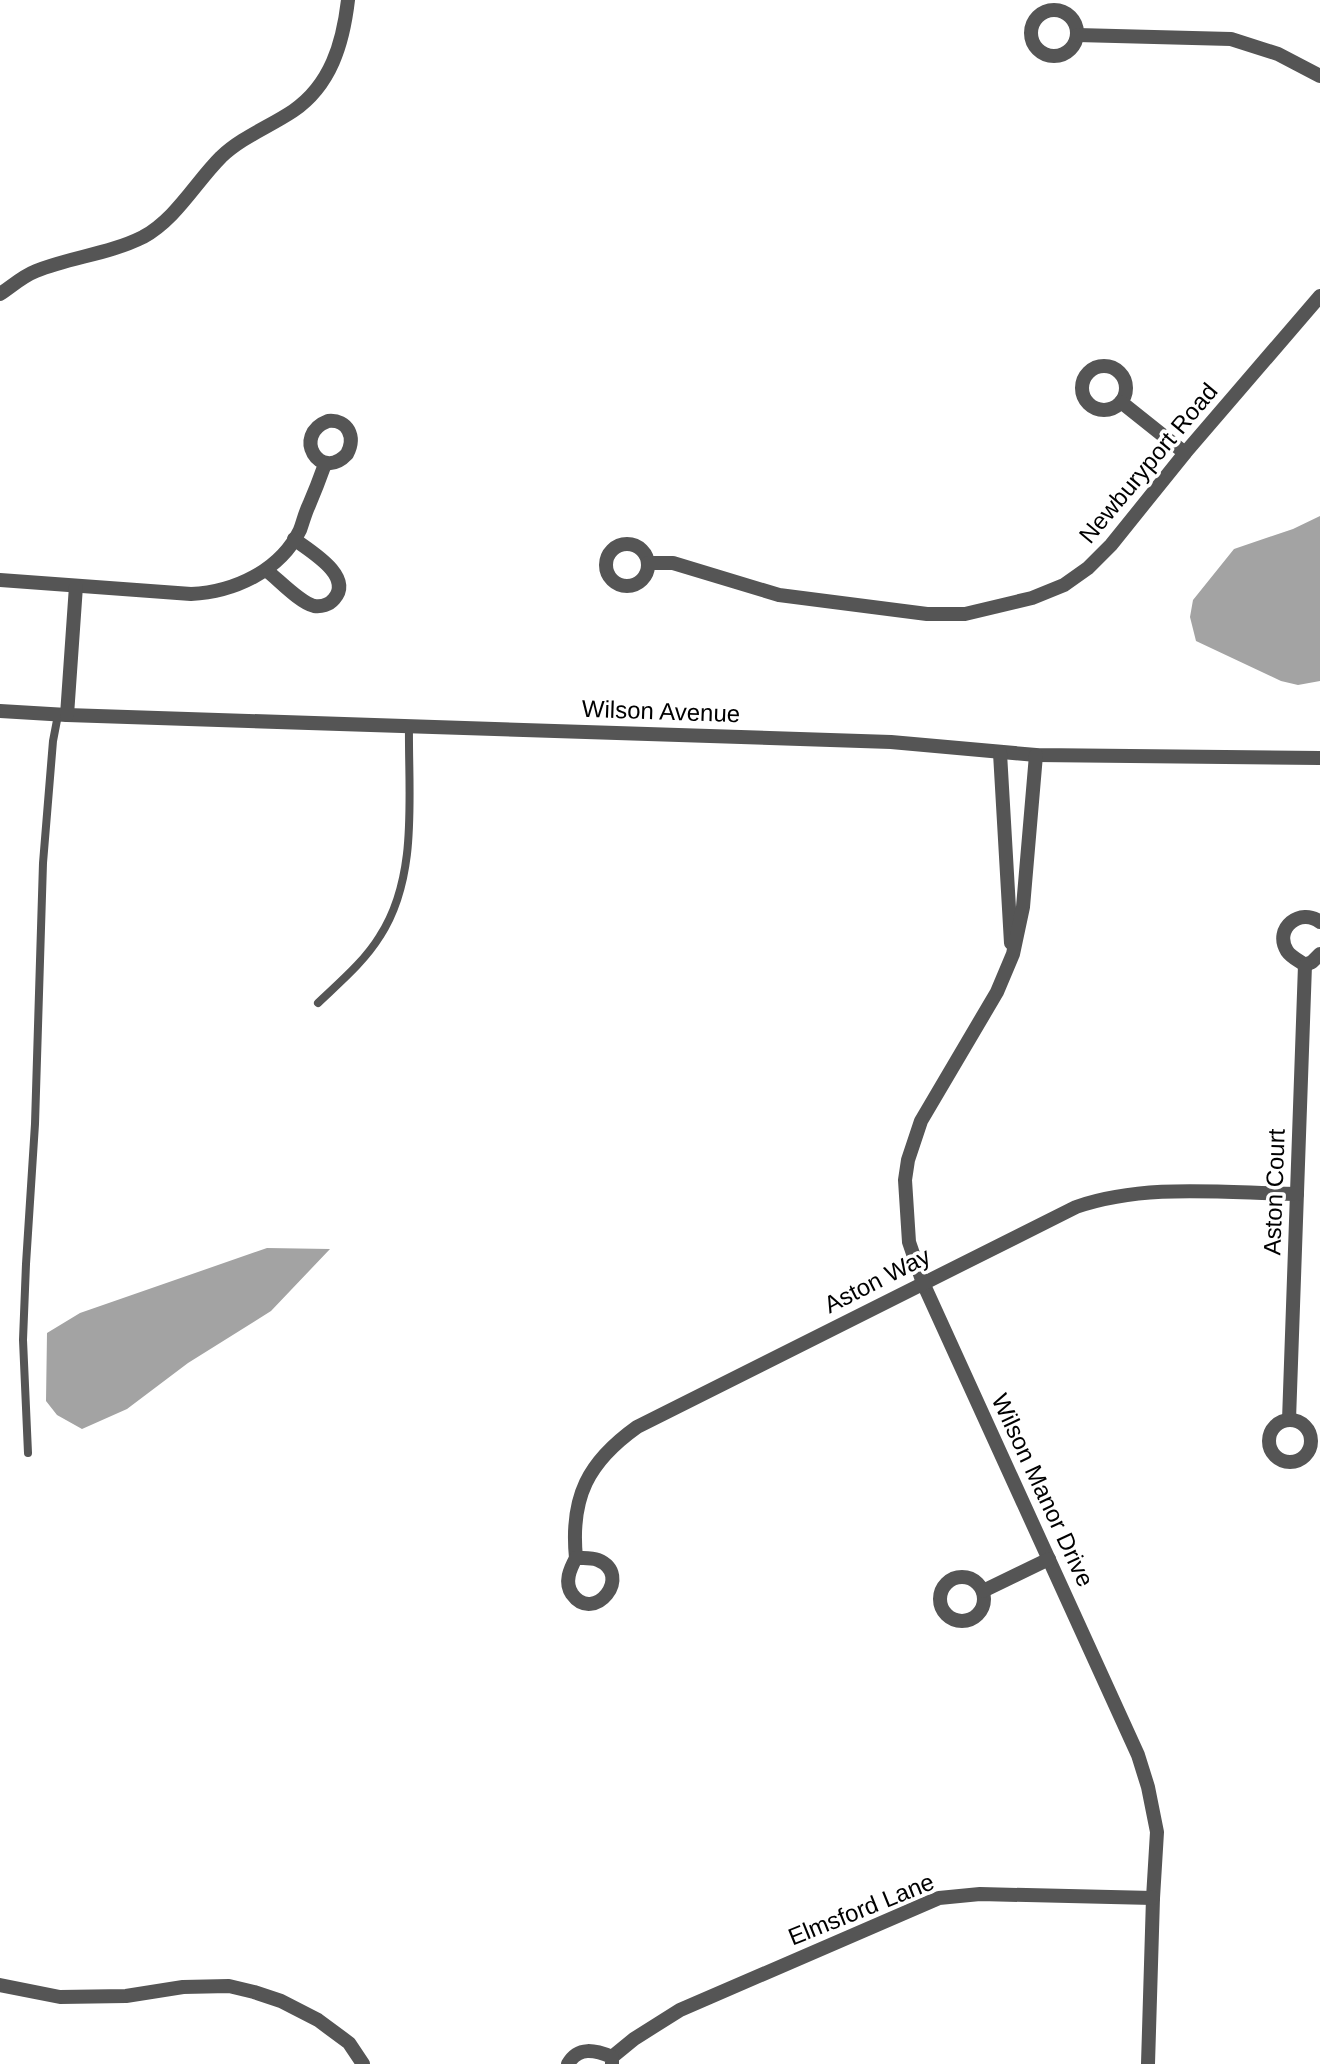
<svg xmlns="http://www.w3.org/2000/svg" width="1320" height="2064" font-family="Helvetica,sans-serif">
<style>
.water{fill:#a3a3a3}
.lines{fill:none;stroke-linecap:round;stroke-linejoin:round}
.service{stroke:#555;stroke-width:8}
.minor{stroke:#555;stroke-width:14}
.labels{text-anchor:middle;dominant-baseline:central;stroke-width:7;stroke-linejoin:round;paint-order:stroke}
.street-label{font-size:24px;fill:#000;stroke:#fff}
</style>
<rect width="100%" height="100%" fill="#fff"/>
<g class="water">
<path d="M1320,516V681L1298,685L1281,681L1196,641L1190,617L1193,600L1234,549L1293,529Z"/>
<path d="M267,1248L330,1249L271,1311L188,1363L127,1409L82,1429L57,1415L46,1401L47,1333L80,1313Z"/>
</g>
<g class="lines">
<g class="service">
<path d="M318,1003C340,982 364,962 380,936C419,876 408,794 409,726"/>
<path d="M28,1453L23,1340L26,1264L35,1124L43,863L53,741L58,715"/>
</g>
<g class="minor">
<circle cx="1054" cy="33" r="23"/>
<path d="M1077,35L1231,39L1278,54L1320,76"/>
<path d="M0,294C12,286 23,276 36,271C71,257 109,254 143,237C176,219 195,183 221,157C242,137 269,127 293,111C331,85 343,43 348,0"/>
<circle cx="1104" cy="388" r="22"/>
<path d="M1121,402L1185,453"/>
<path d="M328,421C348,419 356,437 347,454C320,483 291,435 328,421Z"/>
<circle cx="627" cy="565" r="21"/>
<path d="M648,563H673L779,595L927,614H965L1032,598L1064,585L1088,568L1111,545L1185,453L1320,296"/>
<path d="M266,570C278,579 300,603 314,606C321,607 329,605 334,599C354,576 310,551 294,539"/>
<path d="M0,580L191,594C234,592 280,571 300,530C303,522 305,513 309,505C315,491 320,478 325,464"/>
<path d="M0,711L67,715L891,742L1036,755L1320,758"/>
<path d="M67,715L76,586"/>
<path d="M1000,753L1011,943"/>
<path d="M1036,755L1023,907L1013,954L997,992L921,1121L908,1160L905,1180L909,1242L923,1283L1138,1755L1148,1787L1157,1832L1153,1898L1148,2064"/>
<path d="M1320,922C1301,907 1273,928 1287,951C1291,957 1298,960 1305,965L1312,962L1320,954"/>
<circle cx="1290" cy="1441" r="21"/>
<path d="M1289,1420L1305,965"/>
<path d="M576,1558C570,1497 588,1462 637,1427L1076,1207C1146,1183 1223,1193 1297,1194"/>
<path d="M576,1558C583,1558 591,1557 598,1560C634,1575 594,1625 572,1594C564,1582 570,1569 576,1558Z"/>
<circle cx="962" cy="1599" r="22"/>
<path d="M983,1591L1049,1559"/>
<path d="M0,1985L60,1997L126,1996L183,1987L229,1986L254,1992L281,2001L318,2020L349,2043L363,2064"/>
<path d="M612,2057L634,2039L680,2010L939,1898L980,1894L1153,1898"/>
<path d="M568,2064C578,2046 595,2050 612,2057V2064"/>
</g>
</g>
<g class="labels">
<g class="street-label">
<text transform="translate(1148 463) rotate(-50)">Newburyport Road</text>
<text transform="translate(661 711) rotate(2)">Wilson Avenue</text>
<text transform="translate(1274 1192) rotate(-88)">Aston Court</text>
<text transform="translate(877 1280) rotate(-27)">Aston Way</text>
<text transform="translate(1043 1490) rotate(65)">Wilson Manor Drive</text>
<text transform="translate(861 1909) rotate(-22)">Elmsford Lane</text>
</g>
</g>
</svg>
